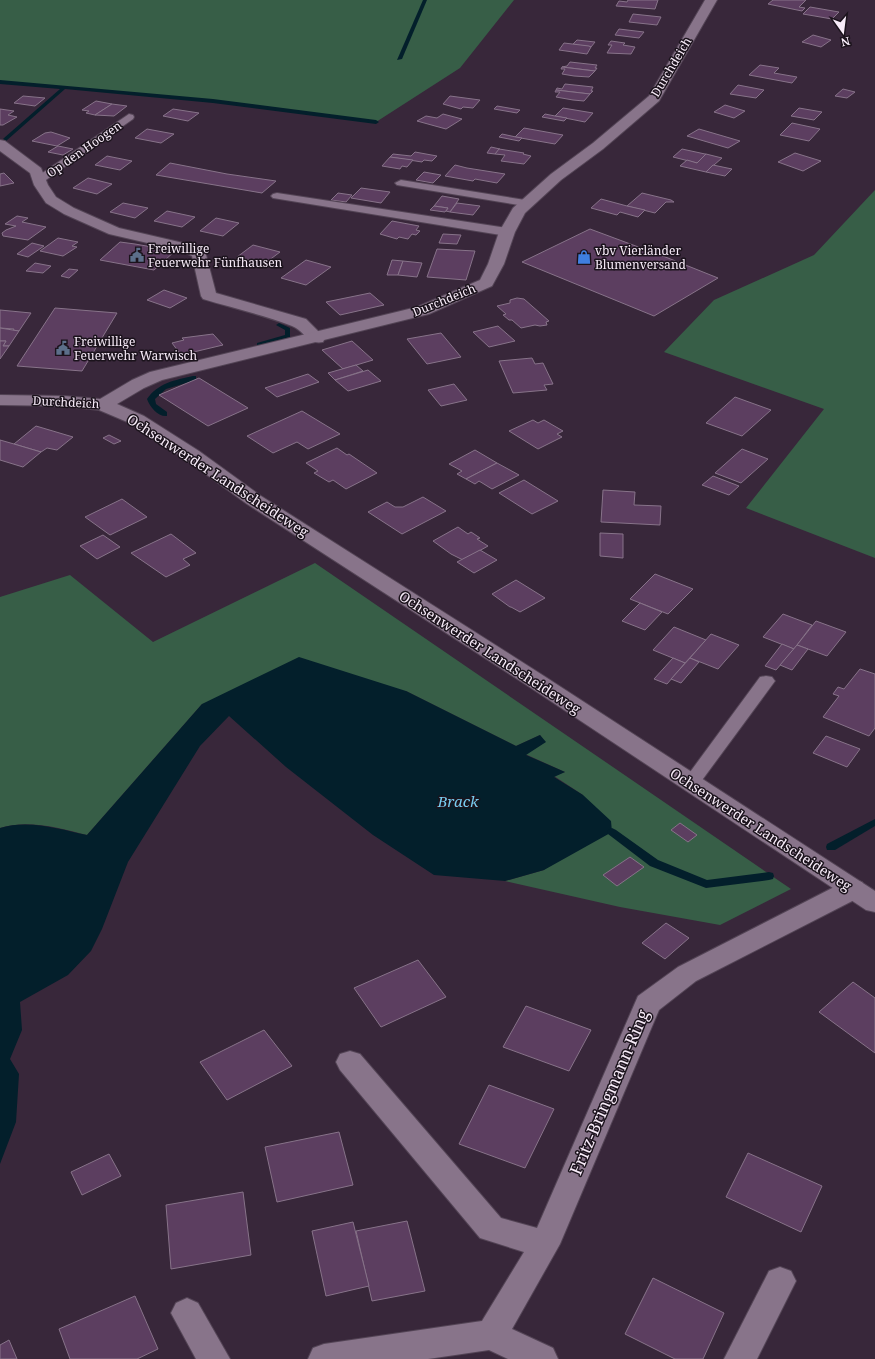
<svg xmlns="http://www.w3.org/2000/svg" width="875" height="1359" font-family="'Noto Serif',serif">
<style>
.green{fill:#375e47}
.water{fill:#031f2b}
.lines{fill:none;stroke-linecap:round;stroke-linejoin:round}
.stream{fill:#031f2b;fill-rule:evenodd}
.building{fill:#5c3e60;stroke:#877389}
.service-casing{stroke:#534455;stroke-width:2}
.minor-casing{stroke:#534455;stroke-width:2}
.tertiary-casing{stroke:#534455;stroke-width:2}
.service{fill:#88748a;fill-rule:evenodd}
.minor{fill:#88748a;fill-rule:evenodd}
.tertiary{fill:#88748a;fill-rule:evenodd}
.labels{text-anchor:middle;dominant-baseline:central;stroke-width:3;stroke-linejoin:round;paint-order:stroke}
.far-street-label{font-size:12px;fill:#f8ecf9;stroke:#1b131c}
.far-poi-label{font-size:12px;fill:#f8ecf9;stroke:#1b131c;text-anchor:start}
.street-label{font-size:14px;fill:#f8ecf9;stroke:#1b131c}
.water-label{font-size:15px;font-style:italic;fill:#77cdf1;stroke:#1b131c}
.near-street-label{font-size:17px;fill:#f8ecf9;stroke:#1b131c}
</style>
<rect width="100%" height="100%" fill="#38273a"/>
<g class="green">
<path d="M0,0H514L460,68L376,122L213,101L0,81Z"/>
<path d="M875,190V558L746,508L824,409L664,352L714,300L814,255Z"/>
<path d="M315,563L791,889L720,925L620,907L505,881L544,870L583,795L554,776L565,772L525,754L545,742L540,735L516,746L406,691L202,704L87,835C60,828 27,819 0,828V597L70,575L153,642Z"/>
</g>
<path class="water" d="M299,657L406,691L516,746L540,735L546,742L526,755L565,772L554,777L583,795L611,821L612,832L544,870L505,881L434,875L373,835L286,767L229,716L200,746L128,862L102,929L91,951L68,975L20,1002L22,1030L10,1059L19,1074L16,1122L0,1164V828C28,819 60,829 87,835L202,704Z"/>
<g class="lines">
<g class="stream">
<path d="M423,0H427L402,59L397,60Z"/>
<path d="M0,80L213,99L376,120L379,122L376,124L213,103L65,89L6,141L3,139L4,138L60,89L0,84Z"/>
<path d="M279,323L290,328V337L259,346L257,345V343L285,335V330L276,325Z"/>
<path d="M193,376H196V380L166,389L155,399L156,404L167,412V416C158,417 150,407 147,399C158,383 175,380 193,376Z"/>
<path d="M875,819V826L835,850H827L826,847L827,844Z"/>
<path d="M612,828L616,830L658,860L707,880L769,872L773,873L774,876L773,879L769,880L706,888L650,866L608,834L607,832L608,830Z"/>
</g>
</g>
<g class="building">
<path d="M628,0H658L655,9L616,6L619,1L627,2Z"/>
<path d="M773,0H806L799,7L805,8L802,11L768,4Z"/>
<path d="M810,7L839,12L832,19L803,14Z"/>
<path d="M633,14L661,17L657,25L629,22Z"/>
<path d="M619,29L644,32L639,38L615,35Z"/>
<path d="M813,35L831,40L821,47L802,42Z"/>
<path d="M577,40L595,42L591,47H588L573,44Z"/>
<path d="M611,41L625,43L623,45L635,47L631,54L607,53L612,45H608Z"/>
<path d="M564,43L589,46L591,47L587,54L559,50Z"/>
<path d="M570,62L597,65L595,68H597L595,71L562,67L567,66Z"/>
<path d="M760,65L779,68L774,73L797,77L792,83L749,75Z"/>
<path d="M562,67L595,71L589,77L574,76L562,74L565,69H561Z"/>
<path d="M565,84L593,87L591,91H593L590,94L556,90L557,88L562,89Z"/>
<path d="M738,85L764,90L756,98L730,94Z"/>
<path d="M843,89L855,92L847,98L835,96Z"/>
<path d="M556,90L590,94L584,101L573,100L556,97L560,92H555Z"/>
<path d="M23,96L45,98L35,106L14,103Z"/>
<path d="M450,96L480,100L473,108L463,107L461,109L443,104Z"/>
<path d="M96,101L112,104L95,115L86,113L89,111L82,110Z"/>
<path d="M112,104L127,106L114,116L95,115Z"/>
<path d="M725,105L745,111L734,118L714,112Z"/>
<path d="M497,106L520,110L517,113L494,109Z"/>
<path d="M563,108L593,113L585,122L555,116Z"/>
<path d="M799,108L822,112L814,120L791,116Z"/>
<path d="M0,109L14,111L8,115L17,117L3,125H0Z"/>
<path d="M173,109L199,113L188,121L163,116Z"/>
<path d="M443,114L462,119L446,129L417,121L426,116L437,118Z"/>
<path d="M545,114L555,116L567,118L564,121L542,117Z"/>
<path d="M792,123L820,129L809,141L780,135Z"/>
<path d="M524,128L563,135L555,144L515,137Z"/>
<path d="M147,129L174,134L161,143L135,138Z"/>
<path d="M699,129L740,141L728,148L687,136Z"/>
<path d="M51,132L70,138L57,146L32,141L45,133Z"/>
<path d="M502,134L516,137L522,138L519,141L499,137Z"/>
<path d="M58,146L73,149L63,155L48,152Z"/>
<path d="M491,147L500,149L495,154L487,153Z"/>
<path d="M499,149L524,153L523,154L531,156L524,164L501,161L505,155L495,154Z"/>
<path d="M682,149L705,154H706L697,163L673,157Z"/>
<path d="M415,152L437,156L432,161L424,160L422,162L390,157L393,154L411,156Z"/>
<path d="M795,153L821,161L803,171L778,162Z"/>
<path d="M706,154L722,158L706,172L680,166L687,160L697,163Z"/>
<path d="M107,156L132,161L120,170L95,165Z"/>
<path d="M390,157L413,160L407,167L402,166L400,169L382,166Z"/>
<path d="M170,163L227,174L276,181L262,193L156,175Z"/>
<path d="M455,165L467,168L505,174L497,183L475,179L473,181L445,176Z"/>
<path d="M713,165L732,169L725,176L706,172Z"/>
<path d="M424,172L441,175L433,183L416,180Z"/>
<path d="M4,173L14,183L0,186V174Z"/>
<path d="M88,178L112,184L97,194L73,188Z"/>
<path d="M361,188L390,192L381,203L351,198Z"/>
<path d="M338,193L352,195L346,202L331,200Z"/>
<path d="M642,193L671,200L674,202H666L655,213L627,206Z"/>
<path d="M442,196L459,199L450,212L446,211L448,208L434,206Z"/>
<path d="M601,199L627,206L645,210L638,217L620,212L617,215L591,208Z"/>
<path d="M123,203L148,208L135,218L110,212Z"/>
<path d="M457,203L480,206L473,215L450,212Z"/>
<path d="M434,206L448,208L445,212L430,210Z"/>
<path d="M167,211L195,217L182,227L154,221Z"/>
<path d="M17,216L28,218L22,222L46,227L28,240L3,236L2,233L6,230L16,226L5,224Z"/>
<path d="M216,218L239,223L223,236L200,231Z"/>
<path d="M392,221L419,226L416,230L420,231L416,235L412,234L408,239L399,237L397,239L380,234Z"/>
<path d="M590,229L668,258L718,278L654,316L522,262Z"/>
<path d="M443,234L461,235L457,244L439,243Z"/>
<path d="M58,238L78,242L72,246L77,247L63,256L40,251Z"/>
<path d="M120,242L135,244L175,251L154,270L100,260Z"/>
<path d="M32,243L44,246L28,257L17,254Z"/>
<path d="M253,245L280,252L264,264L237,257Z"/>
<path d="M437,249L475,251L466,280L427,277Z"/>
<path d="M306,260L331,267L306,285L281,278Z"/>
<path d="M392,260L403,261L398,275H387Z"/>
<path d="M403,261L422,263L417,277L398,275Z"/>
<path d="M35,263L51,266L43,273L26,271Z"/>
<path d="M69,269L78,270L69,278L61,276Z"/>
<path d="M164,290L187,298L170,308L147,300Z"/>
<path d="M370,293L384,305L340,315L326,302Z"/>
<path d="M517,298L524,299L549,321L546,322L547,325L540,326L535,325L521,328L512,320H509L503,315L506,314L497,306L510,303V300Z"/>
<path d="M55,308L117,313L82,371L17,366Z"/>
<path d="M0,310L31,313L19,331H13L14,329L0,328Z"/>
<path d="M498,326L515,341L489,347L473,332Z"/>
<path d="M0,328L19,331L9,346H3L6,341H0Z"/>
<path d="M441,333L461,357L427,364L407,339Z"/>
<path d="M213,334L223,345L181,355L172,343L184,340L182,338Z"/>
<path d="M0,341H6L3,346H9L0,359Z"/>
<path d="M352,341L373,360L343,369L322,350Z"/>
<path d="M532,358L535,364L543,363L553,384L544,385L547,390L513,393L499,361Z"/>
<path d="M356,365L363,371L335,380L328,373Z"/>
<path d="M368,370L381,381L348,391L335,380Z"/>
<path d="M308,374L319,382L277,397L265,388Z"/>
<path d="M199,378L248,408L208,426L159,395Z"/>
<path d="M454,384L467,400L441,406L428,390Z"/>
<path d="M735,397L771,410L742,436L706,423Z"/>
<path d="M302,411L340,434L308,449L297,442L273,453L247,436Z"/>
<path d="M533,420L538,423L544,420L563,431L557,434L562,437L538,449L509,431Z"/>
<path d="M36,426L73,437L57,450L47,448L41,452L14,444Z"/>
<path d="M109,435L121,441L114,444L103,438Z"/>
<path d="M0,440L14,444L41,452L23,467L0,460Z"/>
<path d="M337,448L347,455L349,454L377,473L346,489L333,480L329,482L314,473L318,471L306,463Z"/>
<path d="M742,449L768,459L741,483L715,473Z"/>
<path d="M475,450L497,463L466,479L457,474L462,471L449,464Z"/>
<path d="M497,463L519,475L492,489L479,481L475,484L466,479Z"/>
<path d="M713,476L739,486L729,495L702,485Z"/>
<path d="M524,480L558,501L532,514L499,493Z"/>
<path d="M603,490L635,492L634,505L661,506L660,525L601,522Z"/>
<path d="M423,497L446,511L402,534L368,512L387,502L395,507H403Z"/>
<path d="M122,499L147,517L110,535L85,517Z"/>
<path d="M458,527L468,534L471,532L480,538L477,539L488,546L463,560L451,554L433,541Z"/>
<path d="M600,533L623,534V558L600,556Z"/>
<path d="M171,534L196,553L183,559L190,565L166,577L131,553Z"/>
<path d="M103,535L120,547L97,559L80,546Z"/>
<path d="M480,550L497,560L474,573L457,562Z"/>
<path d="M655,574L693,589L668,614L630,599Z"/>
<path d="M516,580L545,598L520,612L511,607H510L492,594Z"/>
<path d="M640,603L662,612L645,630L622,621Z"/>
<path d="M783,614L812,625L794,649L763,637Z"/>
<path d="M816,621L846,632L827,656L797,645Z"/>
<path d="M674,627L706,640L685,663L653,650Z"/>
<path d="M711,634L739,645L718,669L690,658Z"/>
<path d="M782,644L794,649L776,670L765,666Z"/>
<path d="M797,645L808,649L792,670L780,665Z"/>
<path d="M673,658L685,663L667,684L654,679Z"/>
<path d="M690,658L699,662L681,683L671,679Z"/>
<path d="M860,669L875,674V728L869,736L823,717L839,696L833,694L838,687L844,689Z"/>
<path d="M826,736L860,749L847,767L813,753Z"/>
<path d="M680,823L697,835L688,842L671,830Z"/>
<path d="M630,857L644,867L617,886L603,875Z"/>
<path d="M666,923L689,938L665,959L642,943Z"/>
<path d="M418,960L446,997L381,1027L354,988Z"/>
<path d="M853,982L875,998V1053L819,1012Z"/>
<path d="M526,1006L591,1030L569,1071L503,1047Z"/>
<path d="M264,1030L292,1066L227,1100L200,1062Z"/>
<path d="M489,1085L554,1109L525,1168L459,1144Z"/>
<path d="M339,1132L353,1185L277,1202L265,1147Z"/>
<path d="M748,1153L822,1186L801,1232L726,1197Z"/>
<path d="M109,1154L121,1176L82,1195L71,1172Z"/>
<path d="M243,1192L251,1255L171,1269L166,1205Z"/>
<path d="M407,1221L425,1291L372,1301L356,1231Z"/>
<path d="M353,1222L369,1286L326,1296L312,1231Z"/>
<path d="M653,1278L724,1313L703,1359H675L625,1334Z"/>
<path d="M135,1296L158,1349L137,1359H70L59,1329Z"/>
<path d="M9,1340L17,1359H0V1345Z"/>
</g>
<g class="lines">
<defs>
<g id="service">
<path d="M129,114L133,115L134,117L133,119L43,182H35L33,180L35,178Z"/>
<path d="M401,180L525,200L531,203L525,206L397,185L395,183Z"/>
<path d="M277,193L507,228L513,232L507,236L273,198L271,196L273,194Z"/>
<path d="M766,676L772,677L775,681L697,787L691,789L685,787L682,783L685,779L760,677Z"/>
</g>
<g id="minor">
<path d="M0,140L5,141L41,168L48,185L56,197L74,208L119,228L192,245L205,251L216,293L306,319L325,338L323,342C307,345 305,331 292,326C263,315 233,308 203,299L201,296L192,256L182,251L109,234L64,214L46,203L34,185L30,173L0,151Z"/>
<path d="M853,880L862,882L866,889L862,896L696,981L659,1010L560,1244L512,1329L553,1348L558,1359H508L489,1350L428,1359H308L313,1348L324,1344L482,1321L524,1252L480,1238L340,1070L336,1062L340,1054L350,1051L360,1054L501,1218L537,1228L638,996L678,967L844,882Z"/>
<path d="M780,1267L791,1271L796,1281L757,1359H724L769,1271Z"/>
<path d="M187,1298L198,1303L230,1359H196L171,1313L176,1303Z"/>
</g>
<path id="tertiary" d="M705,0H717L659,101L603,149L561,180L525,213L515,232L504,264L492,286L429,314L162,380L144,388L117,404L144,416L199,451L261,496L544,676L875,891V912L866,910L528,686L247,504L185,459L132,424L99,410L64,406L0,405V395L64,396L100,399L132,380L150,372L417,307L480,280L488,264L499,232L513,208L551,174L593,143L649,96Z"/>
</defs>
<use href="#service" class="service-casing"/>
<use href="#minor" class="minor-casing"/>
<use href="#tertiary" class="tertiary-casing"/>
<use href="#service" class="service"/>
<use href="#minor" class="minor"/>
<use href="#tertiary" class="tertiary"/>
</g>
<defs>
<symbol id="civic-bare" viewBox="-9 -9 18 18"><path d="M-.6-6.5H3V-4.5H.6V-3L4-1V1h2V6H-6V1h2V-1L-.6-3ZM-1.2 2.5V6h2.4V2.5Z" fill="#5c6f8a" stroke="#1b131c" stroke-width="2.5" paint-order="stroke"/></symbol>
<symbol id="shop-bare" viewBox="-9 -9 18 18"><path d="M-5-2.5h2.3a2.7 3.5 0 0 1 5.4 0H5L5.5 6h-11ZM-1.5-2.5h3a1.5 2.3 0 0 0-3 0Z" fill="#3f7fe0" stroke="#1b131c" stroke-width="2.5" paint-order="stroke"/></symbol>
</defs>
<g fill-rule="evenodd">
<use href="#civic-bare" x="127" y="245" width="20" height="20"/>
<use href="#shop-bare" x="574" y="247" width="20" height="20"/>
<use href="#civic-bare" x="53" y="338" width="20" height="20"/>
</g>
<g class="labels">
<g class="far-street-label">
<text transform="translate(671 67) rotate(-59)">Durchdeich</text>
<text transform="translate(84 149) rotate(-35)">Op den Hoogen</text>
<text transform="translate(444 300) rotate(-22)">Durchdeich</text>
<text transform="translate(66 402) rotate(3)">Durchdeich</text>
</g>
<g class="far-poi-label">
<text x="148" y="248">Freiwillige<tspan x="148" dy="14">Feuerwehr Fünfhausen</tspan></text>
<text x="595" y="250">vbv Vierländer<tspan x="595" dy="14">Blumenversand</tspan></text>
<text x="74" y="341">Freiwillige<tspan x="74" dy="14">Feuerwehr Warwisch</tspan></text>
</g>
<g class="street-label">
<text transform="translate(218 475) rotate(33)">Ochsenwerder Landscheideweg</text>
<text transform="translate(490 652) rotate(33)">Ochsenwerder Landscheideweg</text>
<text transform="translate(761 829) rotate(33)">Ochsenwerder Landscheideweg</text>
</g>
<g class="water-label">
<text x="458" y="801">Brack</text>
</g>
<g class="near-street-label">
<text transform="translate(609 1092) rotate(-67)">Fritz-Bringmann-Ring</text>
</g>
</g>
<g transform="translate(843 32) rotate(166)" stroke="#1b131c" stroke-width="3" paint-order="stroke">
<path d="M0-3L7 15L0 10L-7 15Z" fill="#f8ecf9"/>
<text y="-6" font-size="11" font-weight="bold" text-anchor="middle" fill="#f8ecf9">N</text>
</g>
</svg>
